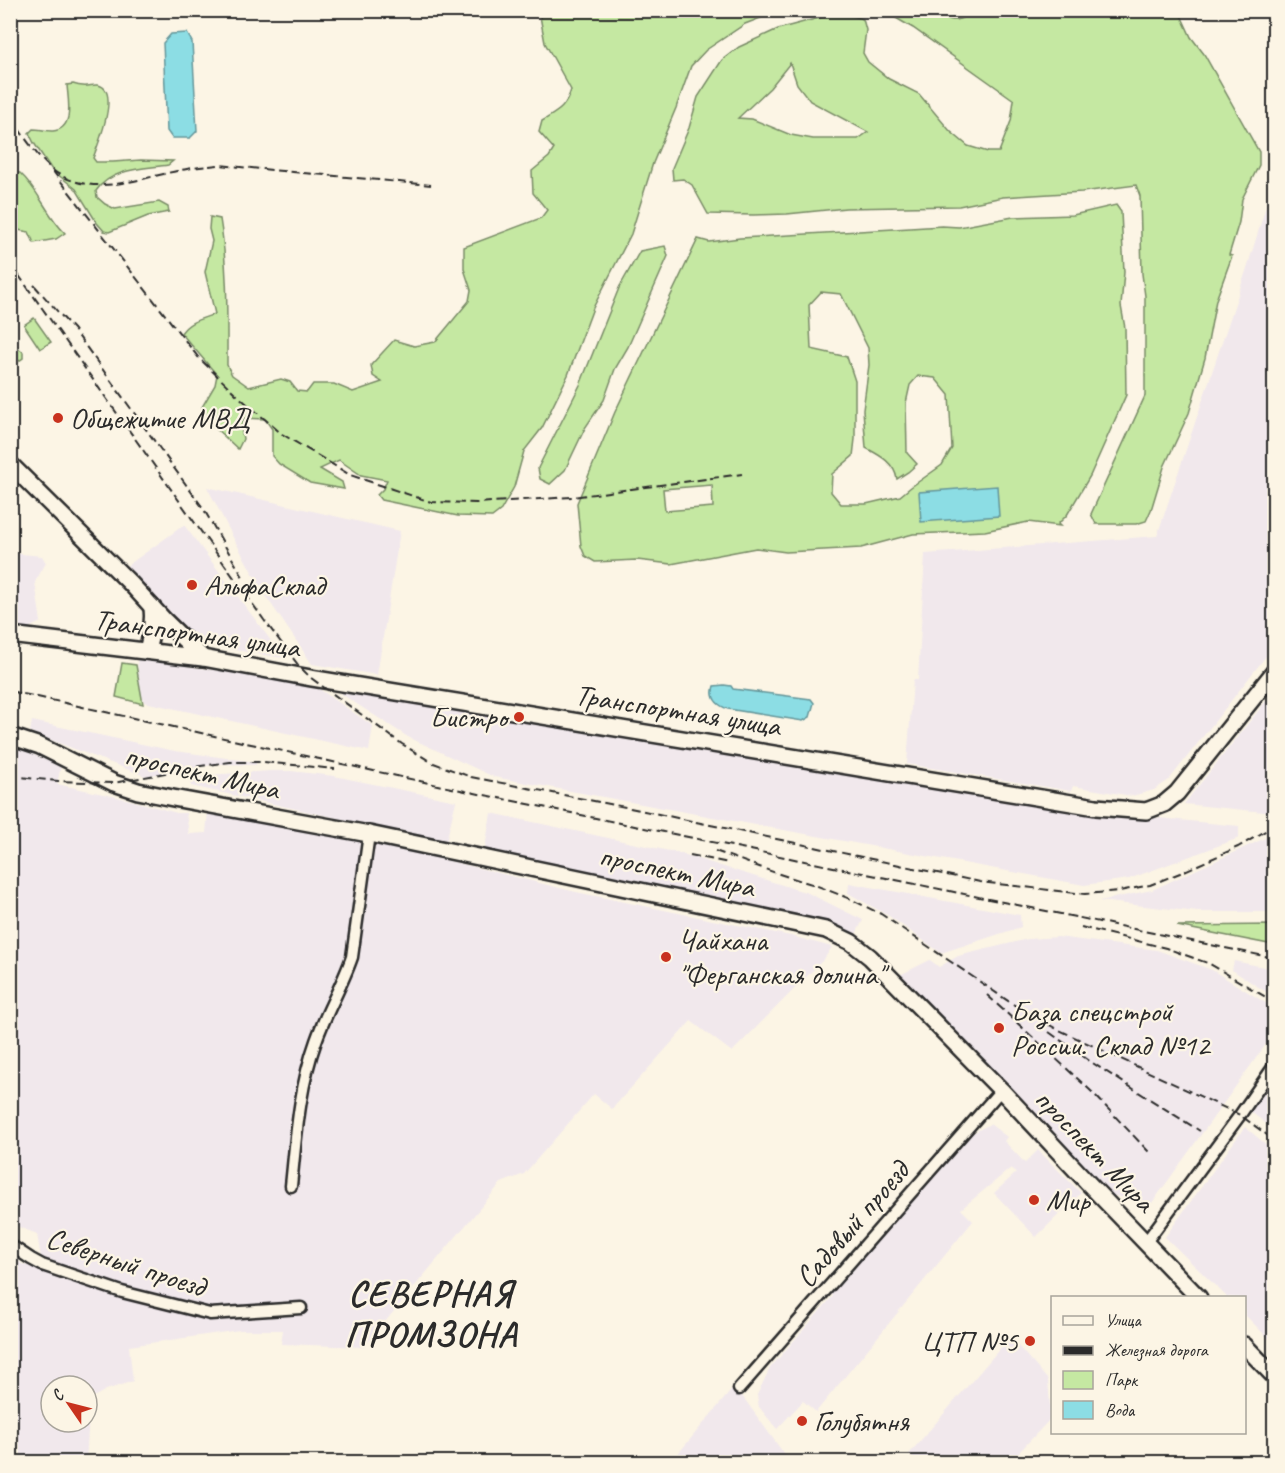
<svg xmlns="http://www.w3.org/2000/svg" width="1285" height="1473" font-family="Caveat,sans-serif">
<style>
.built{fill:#f1e8ec;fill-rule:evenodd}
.green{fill:#c5e8a2;stroke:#788a66;stroke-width:1.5;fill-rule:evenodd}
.water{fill:#8cdde4;stroke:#65969a;stroke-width:1.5}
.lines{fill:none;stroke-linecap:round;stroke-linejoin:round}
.street-casing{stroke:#2b2b2b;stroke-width:15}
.secondary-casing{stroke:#2b2b2b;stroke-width:20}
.street{stroke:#fcf5e5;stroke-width:10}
.secondary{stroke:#fcf5e5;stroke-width:15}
.rail{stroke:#2b2b2b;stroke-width:2;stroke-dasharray:9 4.5;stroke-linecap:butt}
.poi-dot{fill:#c8321e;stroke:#fcf5e5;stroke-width:2}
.labels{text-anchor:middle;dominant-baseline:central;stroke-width:4.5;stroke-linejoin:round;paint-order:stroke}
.poi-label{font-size:30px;fill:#2b2b2b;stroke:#fcf5e5;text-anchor:start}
.street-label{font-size:30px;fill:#2b2b2b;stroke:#fcf5e5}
.district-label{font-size:36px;font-weight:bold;letter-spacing:1.5px;fill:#2b2b2b;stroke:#fcf5e5}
</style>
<rect width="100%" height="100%" fill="#fcf5e5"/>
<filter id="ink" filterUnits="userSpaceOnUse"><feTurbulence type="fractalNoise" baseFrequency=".0167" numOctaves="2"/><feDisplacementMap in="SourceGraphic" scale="12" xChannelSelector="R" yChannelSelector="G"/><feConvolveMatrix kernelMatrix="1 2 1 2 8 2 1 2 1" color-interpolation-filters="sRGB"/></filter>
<g filter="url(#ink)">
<g class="built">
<path d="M1274,180V646L1169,780L1154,790L1132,796L1073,786L1071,791L907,764L913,680H918L925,554L1157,536L1248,265Z"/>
<path d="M207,487L400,531L377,675L312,664L263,592L235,541Z"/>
<path d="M184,525L284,658L198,644L124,568Z"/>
<path d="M11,553L42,556L46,563L35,582L41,622L28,628L11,626Z"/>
<path d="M137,659L312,684L373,726L369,751L144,702L139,685Z"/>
<path d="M335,690L1119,814L1239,826V838L1129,879L1084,885L494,777L408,737Z"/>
<path d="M1274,691V813L1184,804Z"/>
<path d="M32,721L175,751L256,762V765L218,764L145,776L30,732Z"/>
<path d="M11,745L61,766L57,784L126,799L177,813H186L189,834L206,833L208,811L368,841L576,892L791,936L832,947L824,959L732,1052L691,1021L612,1109L594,1094L524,1174L501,1183L364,1347L281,1344L283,1330H240L129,1346L133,1381L106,1390L90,1399L86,1462H11L10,1253L22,1264L43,1270L37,1234L11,1224ZM51,1386H87V1422H51Z"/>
<path d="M270,771H291L334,776L456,801L446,842L191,786L189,776Z"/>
<path d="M491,813L679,853L808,893L863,920L854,938L484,853Z"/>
<path d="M1274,834V912H1198L1099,901L1152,890Z"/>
<path d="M849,883L1020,915L1021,927L941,953L889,916L848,893Z"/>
<path d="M1058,937L1157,950L1212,970L1274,1008V1033L1152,1203L1110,1195L900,975L930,960L939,967L958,956L1028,939Z"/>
<path d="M1234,961L1274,969V997L1232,970Z"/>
<path d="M1274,1080V1130L1251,1112Z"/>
<path d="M990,1124L1007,1137L1004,1141L1025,1163L1038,1150L1081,1193L1036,1237L994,1193L1016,1173L1011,1168L961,1209L973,1221L816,1412L803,1401L777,1429L759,1407L757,1395L770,1368L833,1296L831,1294L971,1134Z"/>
<path d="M1245,1127L1274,1151V1344L1245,1315L1244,1298L1227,1297L1165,1237Z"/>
<path d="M1010,1337L1048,1380L1051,1418L1010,1462H918L909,1454Z"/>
<path d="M735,1386L790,1462H671Z"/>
</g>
<g class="green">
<path d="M539,11H779L745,24L706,50L691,66L676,108L653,163L631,234L593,308L568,375L542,428L524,451L514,487L501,510L492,517L458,516L381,500L377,495L383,489L387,480L361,475L339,460L320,469L342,482L344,489L310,483L279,464L272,456V429L265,419L244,418L241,428L243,439L238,449L213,426L205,417L202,407L215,385L217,375L181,333C189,321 201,319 215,314L205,272L212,241L209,229L210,217L220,219C228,267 227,316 227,365L232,375L249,387L281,379L290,382L297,391L307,392L313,384H334L353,392L382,382L373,376L371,365L394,340L414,346L435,342L469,301L471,290L464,269V247L541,218L547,210L533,193L532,171L549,157L554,149L539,132L542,121C558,111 565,109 571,90L545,43Z"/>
<path d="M969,11H1179L1191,37L1204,54L1259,152V165L1242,199L1239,222L1229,255L1232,256L1216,300L1205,358L1189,413L1164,467L1151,510L1146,521L1136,524H1096L1091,514L1145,396V296L1142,274L1140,196L1136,185L1082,192L1003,197L959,206L846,208L787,214L753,215L708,214L692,185L683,179L673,180L672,168L689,128L698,97L722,60L739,47L778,29L841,12L863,19L866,30L863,53L868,62L889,79L919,94L950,131L968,146L988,152H999L1011,121L1014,100L913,28L884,11C897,10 915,8 928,10C946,14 947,27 968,15ZM790,63L797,84L810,101L868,132L858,139H813L791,135L752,119L738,118L770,88Z"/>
<path d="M73,84C76,85 79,86 83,86C89,87 96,83 101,86C119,94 98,145 93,158L96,162H113L141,160L173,161L168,165C143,169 112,168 96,191L97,197L105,204L115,209L159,202L168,207L169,212L148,216L109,232L104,231L97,223L76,189L52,170L34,143L29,133L33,129C39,129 47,131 53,131C75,129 68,100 67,85Z"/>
<path d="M11,173H20C39,190 47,216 65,233L56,239L34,243L29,232L18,230L11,234Z"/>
<path d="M1116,205L1121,212L1124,272L1121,306L1125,328L1126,395L1090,476L1067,515L1058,524L1060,526L1028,522L985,531L913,534L861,548L786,552L756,548L671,564L637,560L595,562L585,556L581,546L577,503L615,412L698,239L709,242L740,238L894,229L942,226L959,227L1013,217L1073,215ZM821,292L841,294L868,348L869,365L863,410L866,448C879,455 894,462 897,479L908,472L917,464L907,453L906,403L910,385L918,376L935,378L949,395L952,448L942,465L911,487L900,496L866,504H841L831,492L832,474L853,456L855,439V381L847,357L811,349L809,305ZM712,485L713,507L665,511L663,489Z"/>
<path d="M665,246L668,256L628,347L615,369L604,400L585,428L565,470L550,484L540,479L538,468L580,385L619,288L640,251Z"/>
<path d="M34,318L51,342L40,349L24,325Z"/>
<path d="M11,341L23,352V358L12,366H11Z"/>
<path d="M122,663L136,665L143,704L116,697Z"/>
<path d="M1274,925V945L1177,926Z"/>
</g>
<g class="water">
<path d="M187,33L192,42L197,131L190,138H172L167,131L163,43L171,34Z"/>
<path d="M997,486L999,516L921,522L919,492Z"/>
<path d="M724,685L731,686L733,689L811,699L814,703L810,717L803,721L728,709C717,705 710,698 714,686Z"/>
</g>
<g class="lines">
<defs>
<g id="street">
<path d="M291,1186C296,1138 299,1088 316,1041C326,1012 342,986 352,957L369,834"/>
<path d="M1146,1242L1240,1115L1274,1066"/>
<path d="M10,1245L31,1259L42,1265L122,1292L210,1314L301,1308"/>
<path d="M739,1389L1001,1090"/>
</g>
<g id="secondary">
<path d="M10,464L131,584L164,620L203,658"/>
<path d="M10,635L203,658L311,678L1096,807L1146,811L1164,804L1177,793L1274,672"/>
<path d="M147,651C151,636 154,622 152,607"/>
<path d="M10,736L40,746L114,783L138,791L173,798L369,834L826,930L851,942L870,957L1001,1090L1090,1185L1199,1298"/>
<path d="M1244,1345L1274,1376"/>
</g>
</defs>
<use href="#street" class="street-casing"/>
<use href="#secondary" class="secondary-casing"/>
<use href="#street" class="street"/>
<use href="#secondary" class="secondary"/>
<g class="rail">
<path d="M10,117C22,133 39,160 54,171C94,200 144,176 187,169C198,167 209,166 219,165L431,185"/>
<path d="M52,170L198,357L239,397L282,434L350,475L431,502L476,503L572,497L742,474"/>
<path d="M10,263L264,620L299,666L311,678L402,744L431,762L471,777L630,808L980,882L1085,894L1120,891L1150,885L1180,873L1238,847L1274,826"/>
<path d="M34,285L74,330L203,508L243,577"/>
<path d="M10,691L465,791L1274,958"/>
<path d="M10,775L28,778L58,781L114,783L201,766L230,762H263L335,769"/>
<path d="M715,851L776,873L815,885L848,898L881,914L1011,1003L1055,1028L1240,1115L1274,1140"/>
<path d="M690,855L729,863"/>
<path d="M1081,927L1166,948L1210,964L1274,1002"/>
<path d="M987,995L1092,1092L1149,1152"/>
<path d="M1049,1032L1091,1062L1200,1131"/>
</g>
</g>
</g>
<g class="poi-dot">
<circle cx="58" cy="418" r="6"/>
<circle cx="192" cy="585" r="6"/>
<circle cx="519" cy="717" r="6"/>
<circle cx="666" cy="957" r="6"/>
<circle cx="999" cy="1028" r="6"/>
<circle cx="1034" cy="1200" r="6"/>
<circle cx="1030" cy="1341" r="6"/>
<circle cx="802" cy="1421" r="6"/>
</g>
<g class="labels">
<g class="poi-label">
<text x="70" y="418">Общежитие МВД</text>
<text x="204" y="585">АльфаСклад</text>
<text x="507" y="717" text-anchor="end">Бистро</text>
<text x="678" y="940">Чайхана<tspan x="678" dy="34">"Ферганская долина"</tspan></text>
<text x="1011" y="1011">База спецстрой<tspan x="1011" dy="34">России. Склад №12</tspan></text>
<text x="1046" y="1200">Мир</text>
<text x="1018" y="1341" text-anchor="end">ЦТП №5</text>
<text x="814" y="1421">Голубятня</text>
</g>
<g class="street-label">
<text transform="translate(197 633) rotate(8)">Транспортная улица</text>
<text transform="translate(678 710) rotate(9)">Транспортная улица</text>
<text transform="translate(202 772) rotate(13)">проспект Мира</text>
<text transform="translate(677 871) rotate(12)">проспект Мира</text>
<text transform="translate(1095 1150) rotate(46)">проспект Мира</text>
<text transform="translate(852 1224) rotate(-49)">Садовый проезд</text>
<text transform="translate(126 1262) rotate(18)">Северный проезд</text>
</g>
<g class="district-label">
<text x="431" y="1293">СЕВЕРНАЯ<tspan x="431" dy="41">ПРОМЗОНА</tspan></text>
</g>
</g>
<rect width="1285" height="1473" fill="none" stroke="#fcf5e5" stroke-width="36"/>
<rect x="18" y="18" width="1249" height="1437" fill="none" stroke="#2b2b2b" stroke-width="2" filter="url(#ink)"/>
<rect x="1051" y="1296" width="195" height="138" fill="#fcf5e5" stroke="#a8a49b" stroke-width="1.5"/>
<rect x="1063" y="1316" width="30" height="9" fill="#fcf5e5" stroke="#a8a49b" stroke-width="1.5"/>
<text x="1105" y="1326" font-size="18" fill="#2b2b2b">Улица</text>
<rect x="1063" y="1346" width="30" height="9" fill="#2b2b2b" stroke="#a8a49b" stroke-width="1.5"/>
<text x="1105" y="1356" font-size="18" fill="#2b2b2b">Железная дорога</text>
<rect x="1063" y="1371" width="30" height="18" fill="#c5e8a2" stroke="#a8a49b" stroke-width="1.5"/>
<text x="1105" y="1386" font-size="18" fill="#2b2b2b">Парк</text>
<rect x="1063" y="1401" width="30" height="18" fill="#8cdde4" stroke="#a8a49b" stroke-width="1.5"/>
<text x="1105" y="1416" font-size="18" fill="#2b2b2b">Вода</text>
<g transform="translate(69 1404) rotate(305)"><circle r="28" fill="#fcf5e5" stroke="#a8a49b" stroke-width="1.5"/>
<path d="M0-4.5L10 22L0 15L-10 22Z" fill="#c8321e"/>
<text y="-9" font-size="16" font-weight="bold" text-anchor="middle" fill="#2b2b2b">С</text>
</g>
</svg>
